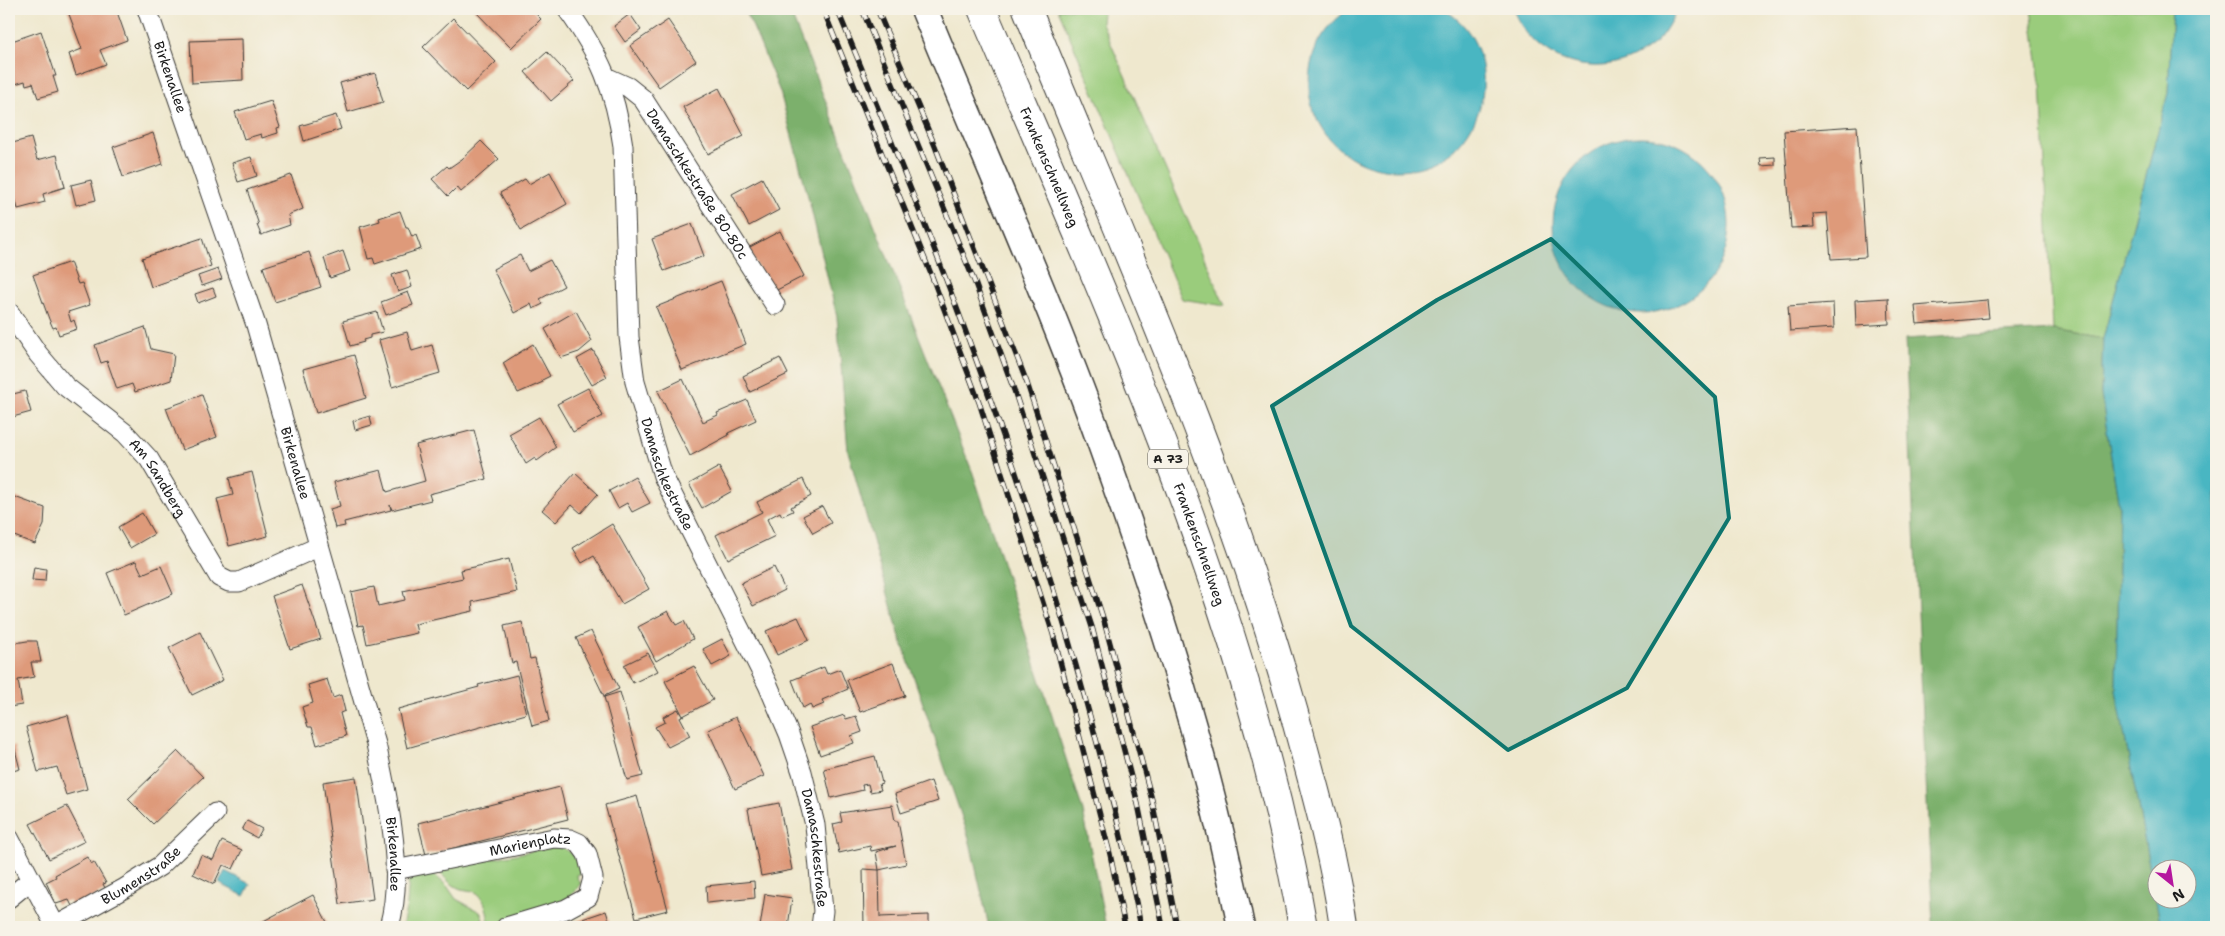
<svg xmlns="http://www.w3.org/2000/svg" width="2225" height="936" font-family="'Shantell Sans',sans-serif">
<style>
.green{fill:#9acc7c;stroke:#5b744c}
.forest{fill:#7bb06c;stroke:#4c6644}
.water{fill:#48b6c2;stroke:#32696f;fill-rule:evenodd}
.building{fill:#de9a7a}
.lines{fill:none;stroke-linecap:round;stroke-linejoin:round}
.minor-casing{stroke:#3c3b37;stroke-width:21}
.secondary-casing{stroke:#3c3b37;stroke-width:29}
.motorway-casing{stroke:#3c3b37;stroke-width:30}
.minor{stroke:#fff;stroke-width:19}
.secondary{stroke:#fff;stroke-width:26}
.motorway{stroke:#fff;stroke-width:28}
.rail-casing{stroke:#1c1c1c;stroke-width:5.5}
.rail{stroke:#f7f3e8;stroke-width:4;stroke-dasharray:11;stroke-linecap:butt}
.marked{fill:#0f766e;fill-opacity:0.2;stroke:#0f766e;stroke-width:4;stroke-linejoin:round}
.labels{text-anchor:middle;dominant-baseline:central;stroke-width:5;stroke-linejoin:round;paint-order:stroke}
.shield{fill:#f7f3e8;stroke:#5e5c59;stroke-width:1}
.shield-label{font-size:12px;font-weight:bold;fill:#1c1c1c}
.street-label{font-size:14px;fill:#1c1c1c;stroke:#f7f3e8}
</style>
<rect width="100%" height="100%" fill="#f7f3e8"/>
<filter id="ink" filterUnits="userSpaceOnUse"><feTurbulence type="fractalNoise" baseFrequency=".02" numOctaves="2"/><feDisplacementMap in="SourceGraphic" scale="10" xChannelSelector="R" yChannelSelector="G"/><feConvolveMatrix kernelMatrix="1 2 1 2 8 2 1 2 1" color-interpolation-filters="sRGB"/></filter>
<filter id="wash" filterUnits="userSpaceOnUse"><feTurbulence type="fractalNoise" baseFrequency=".0096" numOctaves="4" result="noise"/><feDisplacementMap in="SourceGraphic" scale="20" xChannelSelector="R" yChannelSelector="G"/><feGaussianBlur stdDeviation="1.12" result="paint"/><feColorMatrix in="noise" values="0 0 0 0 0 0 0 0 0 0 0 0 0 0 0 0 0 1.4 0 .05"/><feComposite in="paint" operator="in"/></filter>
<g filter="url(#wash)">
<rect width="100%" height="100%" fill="#efe8ce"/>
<g class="green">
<path d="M1058,9H1107L1103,12L1102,23L1225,306L1182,299Z"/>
<path d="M2031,9H2172L2168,93L2103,339L2053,330L2041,82Z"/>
<path d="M559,846C572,852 578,859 582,873L577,875L578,881L581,882C571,908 515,918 489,926C488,915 486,895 473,891C469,890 465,890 461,889C451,886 443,875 436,869Z"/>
<path d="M429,870L447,886L456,899L480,912L483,918L482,927H402L407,904L409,876Z"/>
</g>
<g class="forest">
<path d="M743,9H789L974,476L1083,811L1106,927H989L969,838L899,634L848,451L837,317L809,200L780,92L753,27Z"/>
<path d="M2053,330L2103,339L2101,394L2119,506L2116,690L2161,927H1933L1905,339Z"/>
</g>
<g class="water">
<path d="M1349,9H1444C1451,14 1459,20 1464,26C1496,64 1487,126 1447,155C1411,180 1359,173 1330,140C1318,125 1310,108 1309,89C1308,54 1321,29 1349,9Z"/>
<path d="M1513,9H1677C1669,25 1661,41 1645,51C1597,83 1533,62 1513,9Z"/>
<path d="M2172,9H2216V927H2161L2116,690L2119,506L2101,394L2103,339L2168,93ZM2188,868V898H2158V868Z"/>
<circle cx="1641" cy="225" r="88"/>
<path d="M225,871L250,884L244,896L219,883Z"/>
</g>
<g id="blocks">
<g class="building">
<path d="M67,9H116L127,40L100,50L106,64L76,75L69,54L82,49Z"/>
<path d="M473,9H531L541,19L511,48Z"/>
<path d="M624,9H636L628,14Z"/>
<path d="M630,14L641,30L625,42L614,26Z"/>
<path d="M453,18L496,62L466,91L423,47Z"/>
<path d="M668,20L696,61L659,87L630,46Z"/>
<path d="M41,31L56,76H53L58,92L38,98L33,83L26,85L25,81L9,86V42Z"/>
<path d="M242,39L243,80L192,83L190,41Z"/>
<path d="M547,52L574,81L551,101L525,72Z"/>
<path d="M375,73L383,102L348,112L340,83Z"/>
<path d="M719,88L744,136L708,154L683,107Z"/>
<path d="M271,101L280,127L277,128L278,133L262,138L261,134L244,139L235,112Z"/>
<path d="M336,115L341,129L304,141L300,126Z"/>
<path d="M1857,126L1866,257L1831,259L1827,213L1813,214L1814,227L1791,228L1784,131Z"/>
<path d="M153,133L163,164L123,177L113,147Z"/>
<path d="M31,138L37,160L57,155L65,187L43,194L45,202L18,209L9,176V144Z"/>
<path d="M481,141L499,159L461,192L457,187L448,196L432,179L447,166L449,168L462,159Z"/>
<path d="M251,157L257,176L238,182L232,163Z"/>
<path d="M1775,157V165L1761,166L1760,158Z"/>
<path d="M550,172L567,204L521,230L500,193L525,179L529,184Z"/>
<path d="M291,175L303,209L288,215L290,225L261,235L257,225H259L247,190Z"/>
<path d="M762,178L779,210L749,226L732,194Z"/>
<path d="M91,180L96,200L76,205L71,185Z"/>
<path d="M400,211L406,227H408L412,237L416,235L421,249L375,264L373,258L368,259L360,227L380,221L379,218Z"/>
<path d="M692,224L704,256L664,271L652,239Z"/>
<path d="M780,231L804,276L771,293L748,248Z"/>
<path d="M202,238L211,266L151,287L142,258Z"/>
<path d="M343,251L350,271L330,278L324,258Z"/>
<path d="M309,252L321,287L275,302L263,267Z"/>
<path d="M520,255L528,271L550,260L564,286L540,299L543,304L533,309L531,304L514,313L493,269Z"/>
<path d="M70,262L78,284L82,283L90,305L68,312L71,322L74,320L77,329L59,335L56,327L53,328L49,319L33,275Z"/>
<path d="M218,269L222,279L202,286L198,276Z"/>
<path d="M407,270L412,287L398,292L392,275Z"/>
<path d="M721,281L746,344L682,370L656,307Z"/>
<path d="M213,288L216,296L198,303L195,294Z"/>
<path d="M408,292L413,305L386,315L381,302Z"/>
<path d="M1888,298L1889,324L1856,326L1855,300Z"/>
<path d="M1987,300L1989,318L1917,324L1915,306Z"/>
<path d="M1833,303L1834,328L1790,331L1788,306Z"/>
<path d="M576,311L592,341L579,352L561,358L545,329Z"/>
<path d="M377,312L383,332L370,335V338L363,340L364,342L350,346L343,321Z"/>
<path d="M145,327L151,349L174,354L171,380L135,392L132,384L117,389L107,361L101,363L95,345Z"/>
<path d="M407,332L412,351L432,345L440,373L392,387L379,340Z"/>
<path d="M533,344L550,376L542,380L543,382L518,393L503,363Z"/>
<path d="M593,350L607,377L592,385L577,359Z"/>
<path d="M354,355L366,398L316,413L303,369Z"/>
<path d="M780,358L788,374L750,392L743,376Z"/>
<path d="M11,368L14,379L9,381V369Z"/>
<path d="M683,379L703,422L718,415L717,413L747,400L756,420L728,433L729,435L690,456L658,391Z"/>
<path d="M588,388L603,416L573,432L557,404Z"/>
<path d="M25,391L31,412L9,418V395Z"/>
<path d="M202,395L217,437L182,450L166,408Z"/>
<path d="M370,416L372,425L355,430L353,421Z"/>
<path d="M539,417L556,447L537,461L535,458L526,464L509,434Z"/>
<path d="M474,430L487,479L429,494L431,500L392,510L390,505L391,510L344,522L345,526L335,528L330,509L340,506L334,482L381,470L387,492L425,481L416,445Z"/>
<path d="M719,467L732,491L702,508L689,484Z"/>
<path d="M252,472L268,536L229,546L217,499L233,495L229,478Z"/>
<path d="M575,473L598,494L581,513L572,505L556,522L542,510Z"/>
<path d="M635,477L650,503L632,512L627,503L618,508L609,491Z"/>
<path d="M803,479L811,496L791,507L793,511L782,516L780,512L767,519L775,536L728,559L716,535L762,512L757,502Z"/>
<path d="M9,495L45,508L44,525L35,544L9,534Z"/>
<path d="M822,506L831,523L813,533L803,516Z"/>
<path d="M142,513L154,534L130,548L118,527Z"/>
<path d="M612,524L649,589L622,604L594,556L582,563L573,548Z"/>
<path d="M509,559L517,592L472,602L473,611L415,624L417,633L367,644L363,625L358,626L351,592L374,587L378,606L405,600L403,591L463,578L461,570Z"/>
<path d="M136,561L142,574L161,566L173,594L124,615L107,573Z"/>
<path d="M34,567L46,569L45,581L32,580Z"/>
<path d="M774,567L785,590L753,606L741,583Z"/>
<path d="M302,585L321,639L290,649L272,596Z"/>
<path d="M668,611L676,625L684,621L693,639L656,661L638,627Z"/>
<path d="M798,617L809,640L777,655L766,631Z"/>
<path d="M522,622L530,659L535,658L549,721L532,726L516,662L512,663L504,626Z"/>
<path d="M591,631L619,689L604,696L576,638Z"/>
<path d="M200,632L223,680L192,695L169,648Z"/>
<path d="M722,639L731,656L712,666L703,649Z"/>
<path d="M27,641H37L41,662H31L34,677L18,680L22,705L9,707V644Z"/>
<path d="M648,653L658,671L633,683L624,665Z"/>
<path d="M893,663L905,696L860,712L847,680Z"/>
<path d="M694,666L713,700L683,716L665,681Z"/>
<path d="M824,667L827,674L840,669L848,689L822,700L824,704L812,709L810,704L803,708L792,680Z"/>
<path d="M517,675L526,714L407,748L398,709L479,687L478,685Z"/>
<path d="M327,679L333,698L341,695L345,711L340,713L346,736L317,745L312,727H308L302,707L313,703L308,685Z"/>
<path d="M620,692L643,776L627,780L604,697Z"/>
<path d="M678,709L682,716L680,717L690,736L668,747L655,727L665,722L663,717Z"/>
<path d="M68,715L87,789L66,795L57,767L38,772L26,727Z"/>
<path d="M844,715L846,719L856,716L862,732L851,736L854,743L820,755L810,727Z"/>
<path d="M736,717L764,776L735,789L708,730Z"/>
<path d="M14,746L20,769L9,772V748Z"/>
<path d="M178,751L203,777L153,824L128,799Z"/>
<path d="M875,756L882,783L879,784L881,790L870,792L868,784L862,785L863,790L831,798L824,769Z"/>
<path d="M356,777L373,899L340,904L323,782Z"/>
<path d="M931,781L938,801L901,813L895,794Z"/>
<path d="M560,787L568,819L426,855L418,823Z"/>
<path d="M637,796L668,910L636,918L605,805Z"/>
<path d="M779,803L792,870L761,876L748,809Z"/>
<path d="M892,805L895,821H898L906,864L879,870L876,852L896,846L871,851L870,846L839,853L833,824L842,822L840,813Z"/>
<path d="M67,806L85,841L49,859L30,824Z"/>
<path d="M247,821L262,829L257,838L242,830Z"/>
<path d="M222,841L242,850L233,869L223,865L214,884L193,874L201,855L213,860Z"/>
<path d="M87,857L91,864L94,862L106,883L103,884L106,890L73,908L69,900L56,904L46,882L56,877L55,875Z"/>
<path d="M863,869L879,870L880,917L929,915V927H864Z"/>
<path d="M754,881L755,898L707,903L706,886Z"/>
<path d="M765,894L792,898L788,927H760Z"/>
<path d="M313,895L328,924L322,927H252Z"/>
<path d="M606,911L611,927H559Z"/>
</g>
</g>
</g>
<g filter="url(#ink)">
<use href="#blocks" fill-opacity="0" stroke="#3c3b37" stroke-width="1"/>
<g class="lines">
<defs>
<g id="minor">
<path id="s1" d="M147,9L256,325L376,744C388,800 405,871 389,927"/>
<path id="s2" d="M567,9C600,55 615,89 623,146L629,337L635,382L663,476L768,685L789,734L802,772L815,825L823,911L821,927"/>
<path id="s3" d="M608,78L628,87L643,99L775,305"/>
<path id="s4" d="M9,312L38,354L65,386L125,433L149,459L219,577L229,582H239L318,547"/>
<path d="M9,838L56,927"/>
<path id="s5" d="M395,870L554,838L570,839L579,843L587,854L593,878L588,897L566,909L506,927"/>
<path d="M9,898L31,880"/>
<path id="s6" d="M56,926L125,888L160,866L215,813"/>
</g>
<path id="secondary" d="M924,9C983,153 1048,296 1101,444C1158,602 1209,762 1241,927"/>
<g id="motorway">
<path id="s7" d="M982,9C1107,304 1249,610 1303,927"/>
<path d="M1027,9C1122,241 1226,471 1294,713C1313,783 1334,855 1344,927"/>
</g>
</defs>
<use href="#minor" class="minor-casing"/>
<use href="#secondary" class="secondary-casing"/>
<use href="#motorway" class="motorway-casing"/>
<use href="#minor" class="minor"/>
<use href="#secondary" class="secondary"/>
<use href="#motorway" class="motorway"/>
<defs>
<g id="rail">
<path d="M823,9L931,274L979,402L1053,634L1110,854L1125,927"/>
<path d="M837,9C935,243 1027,478 1092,724C1110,791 1128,859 1141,927"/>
<path d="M862,9L975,283L1014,390L1092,627L1138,804L1163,927"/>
<path d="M877,9L935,146L1027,383L1104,621L1152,800L1177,927"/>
</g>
</defs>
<use href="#rail" class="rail-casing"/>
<use href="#rail" class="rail"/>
</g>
</g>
<path class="marked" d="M1551,239L1715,397L1729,518L1627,688L1508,750L1351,626L1272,406L1437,300Z"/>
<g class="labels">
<rect class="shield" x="1148" y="449.5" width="40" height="19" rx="4"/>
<g class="shield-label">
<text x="1168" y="459">A 73</text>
</g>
<g class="street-label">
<text stroke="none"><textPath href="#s1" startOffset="72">Birkenallee</textPath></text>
<text stroke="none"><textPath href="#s7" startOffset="172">Frankenschnellweg</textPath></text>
<text stroke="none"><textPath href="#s3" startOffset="142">Damaschkestraße 80-80c</textPath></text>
<text stroke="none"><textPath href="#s1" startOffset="478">Birkenallee</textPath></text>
<text stroke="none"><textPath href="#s2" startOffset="484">Damaschkestraße</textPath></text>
<text stroke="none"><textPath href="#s4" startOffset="225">Am Sandberg</textPath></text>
<text stroke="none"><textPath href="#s7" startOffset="578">Frankenschnellweg</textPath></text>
<text stroke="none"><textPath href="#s5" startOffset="138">Marienplatz</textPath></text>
<text stroke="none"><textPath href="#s2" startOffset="889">Damaschkestraße</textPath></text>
<text stroke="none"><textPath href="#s1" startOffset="882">Birkenallee</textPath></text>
<text stroke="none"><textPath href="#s6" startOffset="99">Blumenstraße</textPath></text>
</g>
</g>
<rect width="2225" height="936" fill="none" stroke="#f7f3e8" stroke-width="30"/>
<g transform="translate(2172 884) rotate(150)"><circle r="24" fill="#f7f3e8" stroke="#9f9d96"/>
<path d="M0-4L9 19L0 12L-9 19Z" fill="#b5179e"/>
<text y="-8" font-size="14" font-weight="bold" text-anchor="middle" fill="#1c1c1c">N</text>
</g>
</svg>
